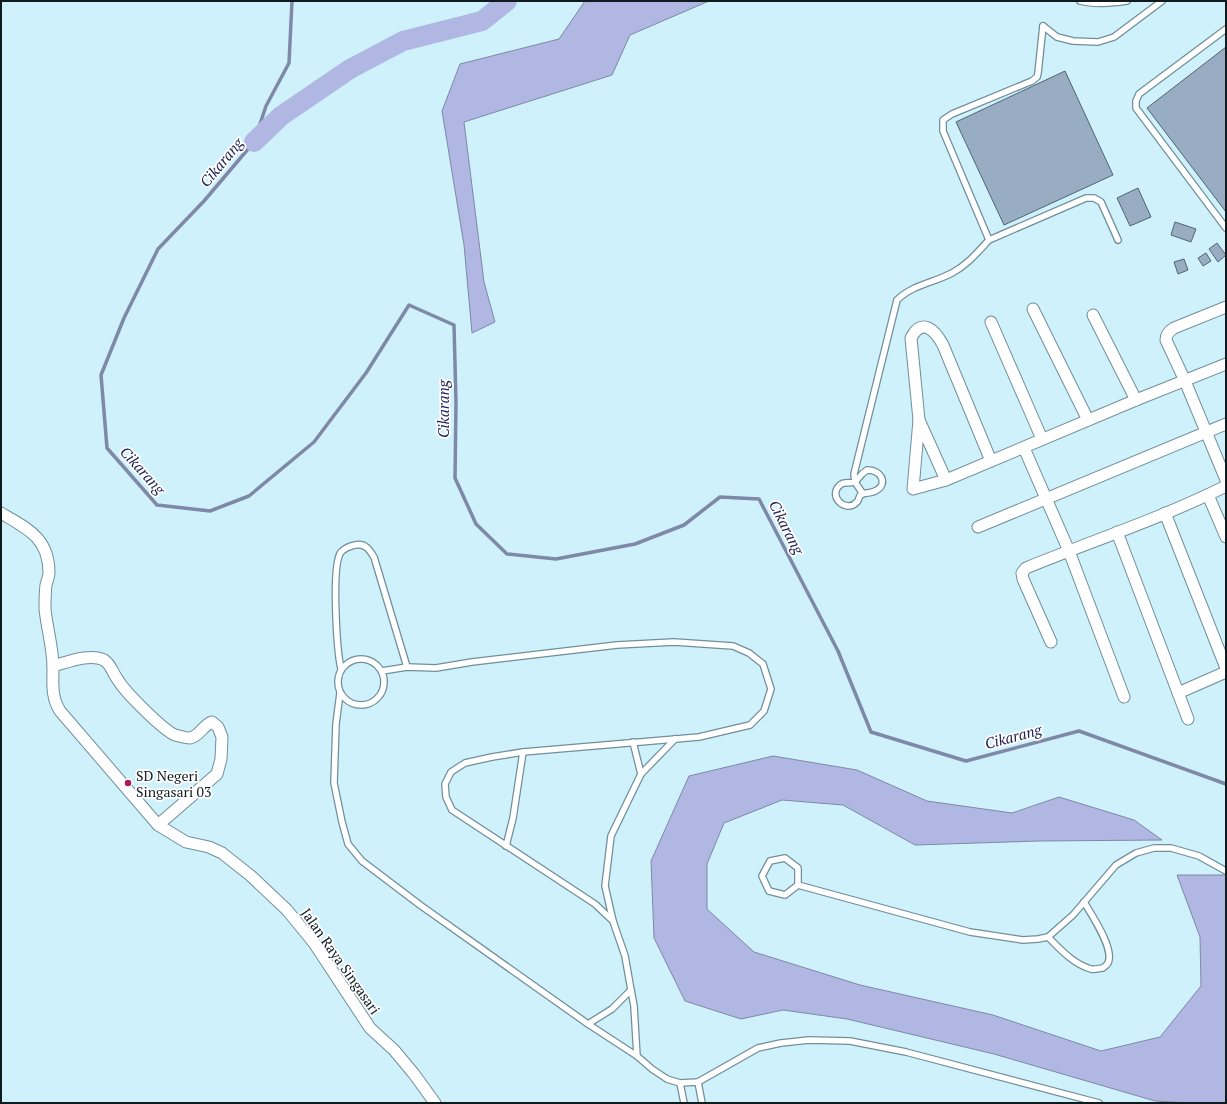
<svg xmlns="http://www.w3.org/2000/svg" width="1227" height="1104" font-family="'PT Serif',serif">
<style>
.water{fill:#b0b7e2;stroke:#7f88a7}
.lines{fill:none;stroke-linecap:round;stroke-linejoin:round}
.stream{stroke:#7f88a7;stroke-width:3.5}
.river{stroke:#b0b7e2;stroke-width:20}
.building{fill:#98adc2;stroke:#516477}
.service-casing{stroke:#708f99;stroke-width:8}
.minor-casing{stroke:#708f99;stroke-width:13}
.service{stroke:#fff;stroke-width:5.5}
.minor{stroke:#fff;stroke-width:11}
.poi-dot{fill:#ab1a54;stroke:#fff;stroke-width:1.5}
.labels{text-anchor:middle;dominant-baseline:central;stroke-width:3.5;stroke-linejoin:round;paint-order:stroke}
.poi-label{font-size:14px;fill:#0e1a1e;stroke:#fff;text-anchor:start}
.street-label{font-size:14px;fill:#0e1a1e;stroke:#fff}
.water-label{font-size:15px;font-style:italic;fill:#212356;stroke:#fff}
</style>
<rect width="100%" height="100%" fill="#cff1fc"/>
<g class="water">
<path d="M585,1H709L630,35L612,75L464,122L484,282L495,322L472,333L464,245L442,111L460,64L559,39Z"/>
<path d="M773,756L857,770L927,801L1012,813L1059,797L1134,820L1162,840L1039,841L915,845L843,805L782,800L724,823L707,864V909L754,952L860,985L993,1015L1101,1051L1160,1037L1201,986L1200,937L1177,875H1226V1102L1225,1103H1189L1155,1101L994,1054L847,1019L783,1010L741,1019L685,1001L654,938L651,861L689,776Z"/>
</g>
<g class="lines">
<path class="stream" d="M292,1L289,63L266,106L254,142L204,201L158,249L124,318L101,375L107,448L157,505L210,511L249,496L314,442L366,373L409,305L454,325L456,403L455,478L476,524L507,554L556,559L635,544L684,525L720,497L759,499L838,651L871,732L966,761L1079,731L1226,784"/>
<path class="river" d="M254,142L281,116L350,69L403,41L482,21L507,1"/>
</g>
<g class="building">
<path d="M1226,47V212L1147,108Z"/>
<path d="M1065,71L1113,175L1004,225L956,122Z"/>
<path d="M1138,188L1151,217L1130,226L1117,198Z"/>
<path d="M1175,222L1196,229L1191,242L1171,235Z"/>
<path d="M1217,243L1226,255L1218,262L1209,249Z"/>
<path d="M1206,253L1211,261L1203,266L1198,258Z"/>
<path d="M1184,259L1188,270L1178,274L1174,262Z"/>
</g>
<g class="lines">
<defs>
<g id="service">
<path d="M1080,1C1095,5 1112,3 1127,1"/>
<path d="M1043,26L1038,73L1037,77L1032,81L952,114L943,120V131L989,240L1086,198H1094L1101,202L1118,240"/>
<path d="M1043,26L1057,37L1073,41L1098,42L1114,37L1162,1"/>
<path d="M1226,29L1139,94L1136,101V108L1226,228"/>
<path d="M867,470C881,470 888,483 877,490C873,493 866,493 861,494C859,496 859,500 857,502C846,514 827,496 840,485C844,481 850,484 855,482L862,474Z"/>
<path d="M863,494L855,482L854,474L897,300C912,285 933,283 952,273C967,265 977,253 989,240"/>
<circle cx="361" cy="682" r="23"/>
<path d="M341,669C337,651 331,565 341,552C345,548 350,546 355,545C365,543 369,549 374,557L407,667"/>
<path d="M382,671L407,667L436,668L472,662L617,645L674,642L733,646L749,653L763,664L771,689L764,711L750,725L699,737L523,752L492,757L465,763L451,772L445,784L446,797L452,810L595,904L613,921"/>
<path d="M340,693L336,724L334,783L342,822L348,844L362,861L420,905L588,1024L637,1056L652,1069L667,1079L680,1083L698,1082L758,1048L781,1043L809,1040L850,1041L906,1052L1099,1103"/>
<path d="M633,742L641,774"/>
<path d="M506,846L513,818L523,752"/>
<path d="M785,858L798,868V885L785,895L769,891L762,876L770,861Z"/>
<path d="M798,885L970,932L1023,940L1038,939L1048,937L1073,915L1116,865L1136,853L1154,848H1171L1199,856L1226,871"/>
<path d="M1048,937C1060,949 1073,964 1091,969C1095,970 1100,968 1103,968C1105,966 1107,965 1108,963C1115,949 1091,914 1084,902"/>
<path d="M588,1024L612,1009L631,990"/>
<path d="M637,1056L634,1006L631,990L625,956L613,921L605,886L611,836L641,774L675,739"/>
<path d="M698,1082L702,1103"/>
<path d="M680,1083L684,1103"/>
</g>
<g id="minor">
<path d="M1226,307L1174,328C1169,331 1166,334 1166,340L1185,381L1226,480"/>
<path d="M1033,309L1088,420"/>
<path d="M1093,315L1136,400"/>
<path d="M991,322L1042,439"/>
<path d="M919,420L913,489L946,480L1136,400L1226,364"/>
<path d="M1024,448L1069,551L1124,697"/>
<path d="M946,480L919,420L911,338C922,317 935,330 943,345L991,461"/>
<path d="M1208,495L1226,537"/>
<path d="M1,513C28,529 49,538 49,573C49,577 47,581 46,585C45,593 45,602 45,609C47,629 53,648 53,667C53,683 51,697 60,711L158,825L186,842L209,847L222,853L251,876L287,910L314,943L370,1028L394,1050L414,1074L435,1103"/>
<path d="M1165,513L1226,668"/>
<path d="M978,527L1226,424"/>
<path d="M1117,532L1188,719"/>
<path d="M1051,642L1023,579L1022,573L1026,568C1092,541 1162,518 1226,486"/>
<path d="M53,666C68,662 90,653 104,660C111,664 113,674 118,680C125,692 163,730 175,735C179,736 186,738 190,738C200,736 203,725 212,722L218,727L222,737L221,759L217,774L158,825"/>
<path d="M1178,693L1226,672"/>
</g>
</defs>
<use href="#service" class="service-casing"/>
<use href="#minor" class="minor-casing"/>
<use href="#service" class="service"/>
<use href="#minor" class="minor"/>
</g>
<circle class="poi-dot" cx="128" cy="783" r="4"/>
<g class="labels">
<g class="poi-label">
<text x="136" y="775">SD Negeri<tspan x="136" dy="16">Singasari 03</tspan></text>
</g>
<g class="street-label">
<text transform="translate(341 961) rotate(55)">Jalan Raya Singasari</text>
</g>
<g class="water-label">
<text transform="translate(221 162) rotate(-50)">Cikarang</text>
<text transform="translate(443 409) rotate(-90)">Cikarang</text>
<text transform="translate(143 470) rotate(48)">Cikarang</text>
<text transform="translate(787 527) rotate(63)">Cikarang</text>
<text transform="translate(1013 736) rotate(-15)">Cikarang</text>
</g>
</g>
<rect width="1227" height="1104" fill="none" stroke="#0e1a1e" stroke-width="4"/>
</svg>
